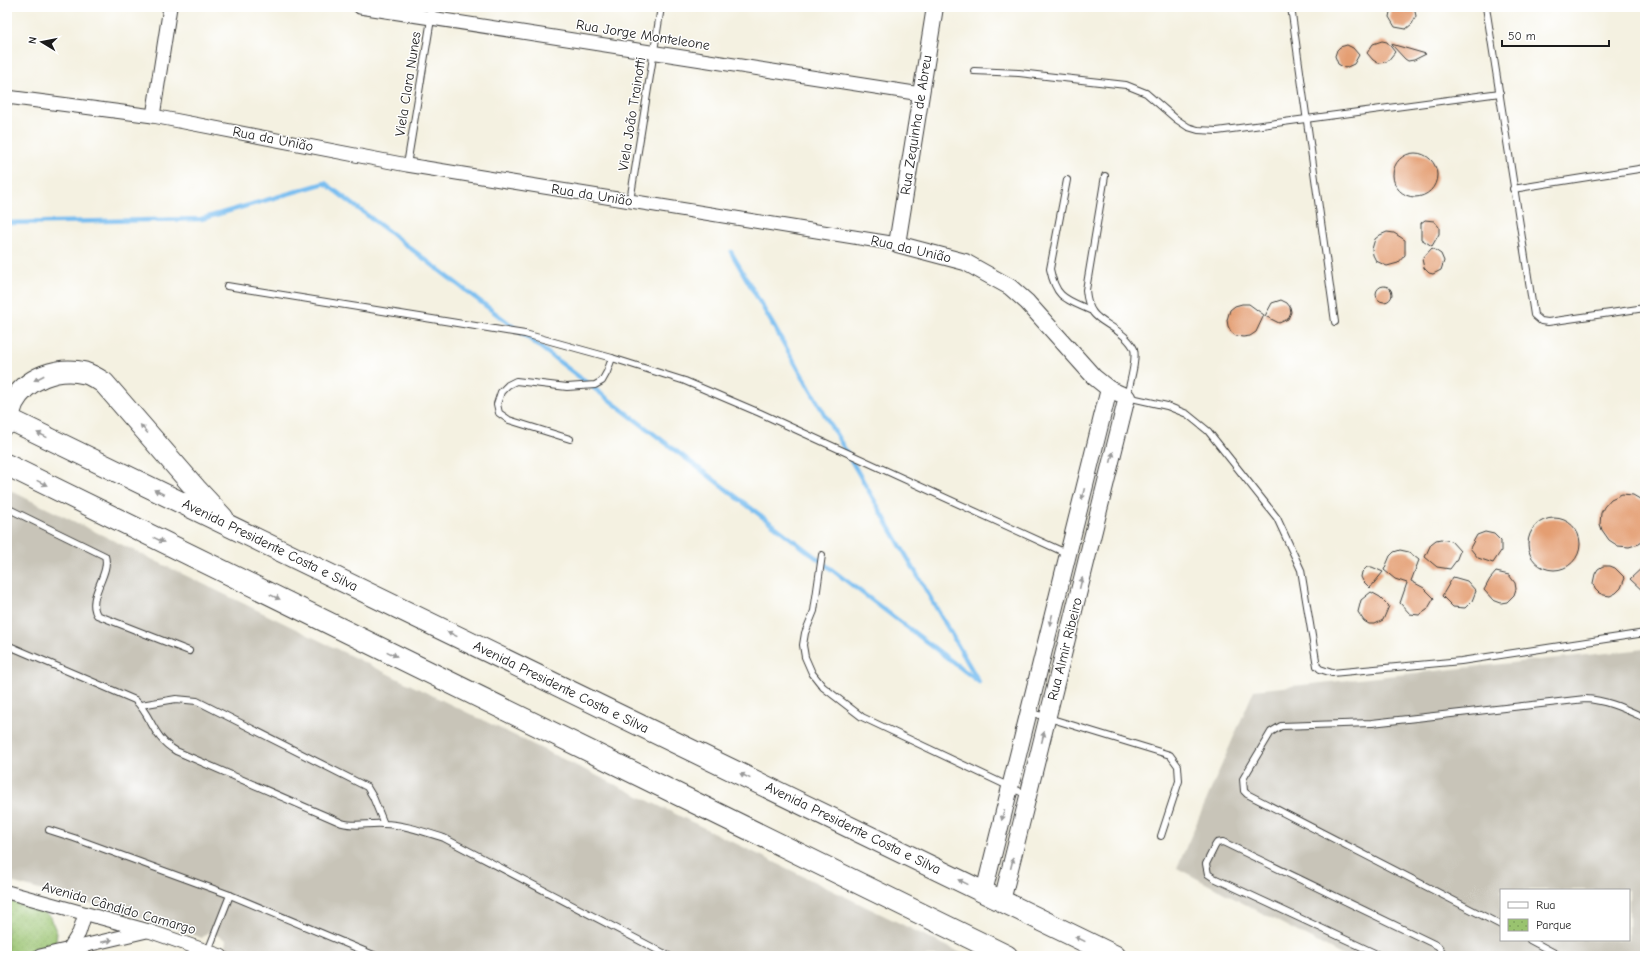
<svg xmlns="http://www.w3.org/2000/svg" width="1652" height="963" font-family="'Comic Neue',sans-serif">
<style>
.industrial{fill:#c8c4b8;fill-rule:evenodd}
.park{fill:url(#park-dots);stroke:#5a7046}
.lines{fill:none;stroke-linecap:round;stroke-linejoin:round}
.stream{stroke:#79bef0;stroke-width:4.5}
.building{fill:#e49e72}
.service-casing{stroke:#3c3c3a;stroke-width:8}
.minor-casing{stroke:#3c3c3a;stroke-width:15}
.tertiary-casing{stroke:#3c3c3a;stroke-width:18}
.trunk-casing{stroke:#3c3c3a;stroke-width:23}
.service{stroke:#fff;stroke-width:6}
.minor{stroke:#fff;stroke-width:13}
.tertiary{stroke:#fff;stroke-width:16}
.trunk{stroke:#fff;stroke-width:21}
.oneway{fill:#999}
.labels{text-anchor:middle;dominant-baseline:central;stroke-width:3;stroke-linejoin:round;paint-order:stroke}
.street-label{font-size:14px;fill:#1c1c1c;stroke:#fff}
</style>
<defs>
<pattern id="park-dots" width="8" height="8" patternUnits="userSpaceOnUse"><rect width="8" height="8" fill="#99c36f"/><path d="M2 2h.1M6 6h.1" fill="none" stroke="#83a760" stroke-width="1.8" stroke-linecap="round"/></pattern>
</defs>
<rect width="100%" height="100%" fill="#fff"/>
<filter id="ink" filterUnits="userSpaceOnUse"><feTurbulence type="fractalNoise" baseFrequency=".025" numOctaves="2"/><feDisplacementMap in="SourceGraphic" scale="8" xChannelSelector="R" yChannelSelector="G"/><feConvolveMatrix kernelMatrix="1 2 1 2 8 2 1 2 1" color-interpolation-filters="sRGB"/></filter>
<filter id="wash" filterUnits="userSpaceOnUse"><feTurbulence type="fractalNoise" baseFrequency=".012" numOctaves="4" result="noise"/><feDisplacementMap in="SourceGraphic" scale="16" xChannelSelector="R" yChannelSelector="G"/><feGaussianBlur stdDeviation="0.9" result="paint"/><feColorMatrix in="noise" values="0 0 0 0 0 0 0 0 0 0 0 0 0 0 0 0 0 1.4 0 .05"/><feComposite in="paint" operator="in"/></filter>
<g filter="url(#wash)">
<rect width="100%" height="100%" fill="#f4f1e1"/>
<g class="industrial">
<path d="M7,489L259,611L967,956H246L225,948L226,940L209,931L202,938L174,927L7,881Z"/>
<path d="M1645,649V956H1343L1177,868L1254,690ZM1501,890H1629V940H1501Z"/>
</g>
<path class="park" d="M7,900L44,912L50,917L57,933L56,941L53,945L7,956Z"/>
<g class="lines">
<path class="stream" d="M7,223L201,219L325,183L979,682L731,252"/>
</g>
<g id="blocks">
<g class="building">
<path d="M1391,7H1414L1416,16L1412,24L1406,29L1395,27L1389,17Z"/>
<path d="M1382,41L1387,42L1395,52L1387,62L1378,63L1373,60L1367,53L1373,44Z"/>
<path d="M1391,44L1426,54L1414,60L1408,61L1405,59Z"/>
<path d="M1347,45L1353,48L1359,55L1354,64L1345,68L1338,64L1335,56L1337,50L1340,47Z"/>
<circle cx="1415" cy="175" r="22"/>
<path d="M1425,220L1434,221L1439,227V234L1432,246L1421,239V223Z"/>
<path d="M1387,232L1394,233L1405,240V255L1398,263L1387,266L1376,261L1373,255L1372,249L1375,239L1380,235Z"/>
<path d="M1432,248L1441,254L1444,261L1441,270L1433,274L1429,273L1424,268L1422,259Z"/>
<circle cx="1384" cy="294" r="8"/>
<path d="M1281,300L1287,303L1290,307L1291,312L1288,319L1279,323L1265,316L1272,303Z"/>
<path d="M1242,304H1249L1264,315L1256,332L1250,336L1243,337L1236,336L1231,332L1228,326L1227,320L1230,310L1235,306Z"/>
<path d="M1622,494L1633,495L1645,502V540L1639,544L1629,547L1618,546L1609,540L1602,530L1600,524L1601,513L1604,507L1611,499Z"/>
<circle cx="1554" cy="544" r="26"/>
<path d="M1485,532L1494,534L1501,541V551L1493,563L1478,558L1470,548L1477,535Z"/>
<path d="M1441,539L1451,541L1460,551L1456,561L1450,569L1437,567L1425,557L1431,544L1436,540Z"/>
<path d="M1400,550L1409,552L1419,560L1411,581L1424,588L1434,598L1427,610L1419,615L1410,614L1400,603L1407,583L1395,579L1384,570L1390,556L1394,552Z"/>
<path d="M1645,565V593L1630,579Z"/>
<path d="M1603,566H1610L1615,568L1625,578L1621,588L1616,593L1610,596L1604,595L1599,593L1595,589L1593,583L1595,574L1598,569Z"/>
<path d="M1367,567H1372L1383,572L1370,588L1363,581L1361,577L1362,572Z"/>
<path d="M1496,572L1509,575L1515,583L1516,589L1514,595L1507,602L1501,603L1493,600L1484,590L1490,579Z"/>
<path d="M1453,577L1467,581L1476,591L1472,601L1465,608L1453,607L1442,596Z"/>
<path d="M1371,592L1380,597L1389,606L1383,620L1375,624H1369L1364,621L1358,612L1361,600Z"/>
</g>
</g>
</g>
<g filter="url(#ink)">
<use href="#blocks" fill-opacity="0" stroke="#3c3c3a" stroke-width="1"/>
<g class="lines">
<defs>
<g id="service">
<path d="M1291,7L1335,322"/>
<path d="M1486,7L1534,315L1541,321L1548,322L1645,308"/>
<path d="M974,71L1019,73L1126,85L1146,93L1176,119L1188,127L1198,130L1217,131L1500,93"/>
<path d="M407,165L433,7"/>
<path d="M1105,176L1086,290C1089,322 1104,318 1125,337C1128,340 1132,344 1134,349C1137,361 1129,385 1127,397L1167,406L1187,414L1208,431L1277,518L1301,570L1317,666L1320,669L1332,673L1461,661L1645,633"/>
<path d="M1067,180L1050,269C1056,298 1065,299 1090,310"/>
<path d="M1513,189L1645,168"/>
<path d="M630,201L661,7"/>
<path d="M227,286L525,334L612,358L685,381L760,413L1068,554"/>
<path d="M570,439L509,420L499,413L497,404L501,392L508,385L516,381L567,387L595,385L602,381L607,372L612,358"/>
<path d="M7,508L105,556C111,574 86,597 97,615L189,651"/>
<path d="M822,555L814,611L805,633L803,645L805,657L812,673L823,687L862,717L1027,795"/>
<path d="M7,645L135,700C153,717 151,736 176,751L342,823C355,827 369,823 383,824C403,824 425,832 444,838L669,956"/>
<path d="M141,705L176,699L197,701L367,787L373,797L384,824"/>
<path d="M1029,712L1170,755L1178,766L1179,781L1161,836"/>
<path d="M49,830L74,838L230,895L376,956"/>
<path d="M1501,925L1247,794L1244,791L1243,779L1271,732L1281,726L1372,723L1585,699C1607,700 1625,709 1645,718"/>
<path d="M1530,940L1560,956"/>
<path d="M208,951L230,895"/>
<path d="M1381,956L1214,878L1208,874L1206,864L1215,846L1217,843L1223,842L1438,946L1443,953L1442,956"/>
<path d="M1644,956L1645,954"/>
</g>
<g id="minor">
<path d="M360,7L921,94"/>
<path d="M7,97L153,116L407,165L897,244"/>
<path d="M153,116L170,7"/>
<path d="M7,892L149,931L221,956"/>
<path d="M69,949L79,933L85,914"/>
<path d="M40,956L147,931"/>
</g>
<g id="tertiary">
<path d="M935,7L897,244L965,262L1010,287L1027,302L1094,377L1109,389L1127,397L1002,901"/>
<path d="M984,892L1109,389"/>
</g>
<g id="trunk">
<path d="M7,418L1115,956"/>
<path d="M7,424C9,417 10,410 13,403C26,378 58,366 85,373C92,375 98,379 104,383L196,489L223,518"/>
<path d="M7,465L1007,956"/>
</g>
</defs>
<use href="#service" class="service-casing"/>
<use href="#minor" class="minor-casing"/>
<use href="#tertiary" class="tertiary-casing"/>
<use href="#trunk" class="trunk-casing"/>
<use href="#service" class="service"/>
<use href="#minor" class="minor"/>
<use href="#tertiary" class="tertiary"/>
<use href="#trunk" class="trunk"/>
</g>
<defs><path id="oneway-solid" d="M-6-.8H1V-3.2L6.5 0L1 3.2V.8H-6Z"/></defs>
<g class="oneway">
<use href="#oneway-solid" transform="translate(39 378) rotate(152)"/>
<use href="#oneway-solid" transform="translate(144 429) rotate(-131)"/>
<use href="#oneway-solid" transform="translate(42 435) rotate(-154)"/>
<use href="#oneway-solid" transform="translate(1112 457) rotate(-76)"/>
<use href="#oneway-solid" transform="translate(42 483) rotate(26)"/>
<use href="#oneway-solid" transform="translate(159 492) rotate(-154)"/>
<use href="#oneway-solid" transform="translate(1083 494) rotate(104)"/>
<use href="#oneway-solid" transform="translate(159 540) rotate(26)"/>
<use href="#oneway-solid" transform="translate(1081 583) rotate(-76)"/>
<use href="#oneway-solid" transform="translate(275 597) rotate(26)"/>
<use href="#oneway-solid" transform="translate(1051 620) rotate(104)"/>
<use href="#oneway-solid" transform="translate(452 634) rotate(-154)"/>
<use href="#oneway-solid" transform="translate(392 654) rotate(26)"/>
<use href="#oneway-solid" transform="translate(1043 737) rotate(-76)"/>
<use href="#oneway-solid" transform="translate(745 776) rotate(-154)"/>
<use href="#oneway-solid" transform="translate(1003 815) rotate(104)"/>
<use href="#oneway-solid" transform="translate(1012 863) rotate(-76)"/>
<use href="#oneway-solid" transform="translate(963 882) rotate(-154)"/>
<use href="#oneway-solid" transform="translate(1080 939) rotate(-154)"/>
<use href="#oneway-solid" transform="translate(107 941) rotate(-13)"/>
</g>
</g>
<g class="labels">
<g class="street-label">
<text transform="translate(643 35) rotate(9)">Rua Jorge Monteleone</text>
<text transform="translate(408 84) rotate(-81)">Viela Clara Nunes</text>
<text transform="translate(632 114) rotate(-81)">Viela João Trainotti</text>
<text transform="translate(916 125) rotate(-81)">Rua Zequinha de Abreu</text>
<text transform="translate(273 139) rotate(11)">Rua da União</text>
<text transform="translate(592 195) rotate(9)">Rua da União</text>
<text transform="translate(911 249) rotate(13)">Rua da União</text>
<text transform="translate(270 545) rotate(26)">Avenida Presidente Costa e Silva</text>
<text transform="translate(1065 649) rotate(-76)">Rua Almir Ribeiro</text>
<text transform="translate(561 687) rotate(26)">Avenida Presidente Costa e Silva</text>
<text transform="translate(853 828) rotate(26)">Avenida Presidente Costa e Silva</text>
<text transform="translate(119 908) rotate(16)">Avenida Cândido Camargo</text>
</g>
</g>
<rect width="1652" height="963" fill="none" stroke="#fff" stroke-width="24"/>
<rect x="1500" y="889" width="130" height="52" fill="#ffffff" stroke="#a4a4a4"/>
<rect x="1508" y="902" width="20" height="6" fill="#ffffff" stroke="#a4a4a4"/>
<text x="1536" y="909" font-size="12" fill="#1c1c1c">Rua</text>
<rect x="1508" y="919" width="20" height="12" fill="url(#park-dots)" stroke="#a4a4a4"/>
<text x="1536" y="929" font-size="12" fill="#1c1c1c">Parque</text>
<g transform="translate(42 42) rotate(280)" stroke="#ffffff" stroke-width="3" paint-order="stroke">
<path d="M0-3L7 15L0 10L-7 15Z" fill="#1c1c1c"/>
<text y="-6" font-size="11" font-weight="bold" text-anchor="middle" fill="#1c1c1c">N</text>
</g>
<path d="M1502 40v6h107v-6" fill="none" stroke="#1c1c1c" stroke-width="2"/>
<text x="1508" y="40" font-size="12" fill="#1c1c1c" stroke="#ffffff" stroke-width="3" paint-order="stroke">50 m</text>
</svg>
